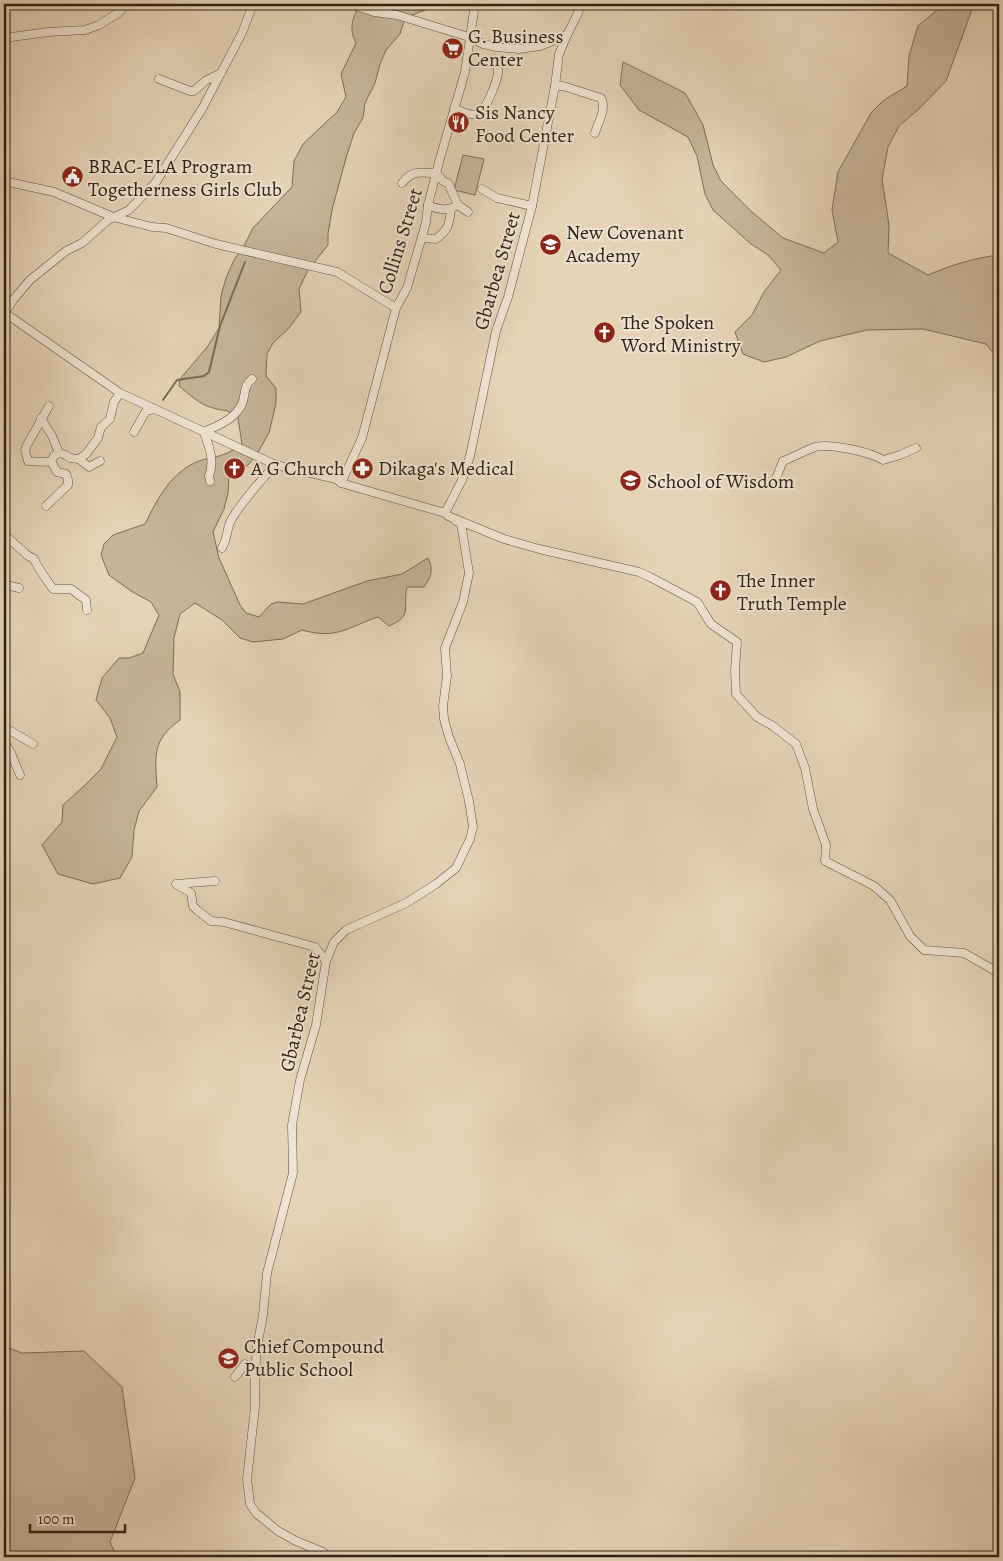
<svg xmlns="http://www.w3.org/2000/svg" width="1003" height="1561" font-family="Alegreya,serif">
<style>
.green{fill:#c6b59b;stroke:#7b6c58}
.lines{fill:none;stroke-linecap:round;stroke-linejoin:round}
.stream{stroke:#776955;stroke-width:2}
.minor-casing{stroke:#5d4f3d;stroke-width:9}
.minor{stroke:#eee2d0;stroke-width:8}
.labels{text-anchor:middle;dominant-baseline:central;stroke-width:4;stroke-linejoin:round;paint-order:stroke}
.poi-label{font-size:20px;fill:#302314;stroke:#eee2d0;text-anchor:start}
.street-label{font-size:20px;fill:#302314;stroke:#eee2d0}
</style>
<rect width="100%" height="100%" fill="#e5d3b7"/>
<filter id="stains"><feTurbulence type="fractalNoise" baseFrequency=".004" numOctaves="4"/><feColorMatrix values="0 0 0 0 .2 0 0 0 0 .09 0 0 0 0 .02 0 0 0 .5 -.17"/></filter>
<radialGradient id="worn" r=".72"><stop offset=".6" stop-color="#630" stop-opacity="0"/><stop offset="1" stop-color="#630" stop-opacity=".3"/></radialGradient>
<g class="green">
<path d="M360,4H440L405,18L400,34L386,50L380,64L375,83L365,103L363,118L354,133L346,158L332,210L328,234V245L308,270L299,289L301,312L288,329L273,343L267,354L266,376L276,388V403L269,433L257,454L248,465L229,477L228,493L224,509L213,532L219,558L240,605L246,613L259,617L271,604L277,602L303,604L367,581L402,574L428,558C434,571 431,576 424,587H407C402,608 414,615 389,626L378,617C348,627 337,640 302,630L283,639L253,642L240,638L222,620L195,603L180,614L174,638L173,674L180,692V720C152,740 155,756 157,787L139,811L134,830L132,857L120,878L93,884L58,874L42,845L62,822L63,805L84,786L101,769L117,737L110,718L96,700L102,678L119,658H129L143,653L159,615L151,602L131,591L109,575L101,555L104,544L113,535L145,524C158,498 171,472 199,461C206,458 215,458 222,455C229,453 236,448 242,444L238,418C226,408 226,412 213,408C200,405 189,394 179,386L180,379L208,346L219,328L221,296L226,278L235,258L243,248L253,228L292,187L294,161L303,144L337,112L346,97L341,74L356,43C348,28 353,17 360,4Z"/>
<path d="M944,4H974L946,81L920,108L899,126L888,147L882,179L889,225L888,253L928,275C951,265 972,259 997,255L999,360L986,344L923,329L867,330L820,341L786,357L764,362L743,354L735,332L752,315L764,292L781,270L768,255L751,244L713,210L705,194L697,156L688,137L639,110L620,85L623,62L685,93L703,125L713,165L721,181L752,212L783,238L824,253L838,242L832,210L838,172L871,113L884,100L907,86L909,56L918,26Z"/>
<path d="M463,155L484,159L475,195L454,190Z"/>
<path d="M4,1346L22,1353L84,1351L122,1387L135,1478L110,1542L117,1557H4Z"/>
</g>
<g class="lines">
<path class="stream" d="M163,400L177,380L204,376L209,372L220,326L245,262"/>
<defs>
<g id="minor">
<path d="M350,4L374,12L397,15L469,37L483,44L496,47L519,49L540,46L567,35L559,54L555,86L532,206L508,297L496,331L470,456L462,480L445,513"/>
<path d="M567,35L578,13L581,4"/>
<path d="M4,38L48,32L85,30L99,25L118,13L126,4"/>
<path d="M159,79L190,91H194L205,81L221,73"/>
<path d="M555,86H563L601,98C607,109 598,122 595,133"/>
<path d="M454,108C460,111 470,116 476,114C487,111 496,83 498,74C499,68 496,63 494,59"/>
<path d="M4,181L54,192L113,217L152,227L166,228L216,244L337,272L396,308"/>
<path d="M402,183C414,169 420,173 436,173L443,181L448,183L458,205L468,212"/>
<path d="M482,189L497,198L532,206"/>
<path d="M428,205C435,209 447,211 454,207"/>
<path d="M422,238L436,239C449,229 449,225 451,209"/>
<path d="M5,313L120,393L276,465L336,479L341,483L445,513L448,516L504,539L539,549L639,572L650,577L697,602L711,624L737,642L735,670L736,694L757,717L773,726L796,744L805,768L813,809L826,845L825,861L874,886L890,900L910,936L924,950L964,953L999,973"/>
<path d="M4,314L13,300L30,280L66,251L82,243L108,220L129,210L156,182L202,109L242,33L253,4"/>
<path d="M49,406L27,445L25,450L28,461C34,461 46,463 51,461L54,456L59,453L66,455L70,458L79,459L86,454L98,438L101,427L110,419L114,402L120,393"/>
<path d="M41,418L52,436L59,453"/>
<path d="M134,432L146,411L155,409"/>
<path d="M79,459L89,467L100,461"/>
<path d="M777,476L783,461C794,457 804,451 815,447C829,443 871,452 883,460L900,455L916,448"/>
<path d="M210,481L209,476C215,460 209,447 204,432C219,425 235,419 242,404C246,394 243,386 252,379"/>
<path d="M341,483L362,438L396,308L407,288L421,240L426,222L428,205L439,162L465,72L475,4"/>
<path d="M46,506L68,485V480L66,474L57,472L51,461"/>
<path d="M4,534L27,555L34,559C39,570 46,579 53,589H71L86,600L87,610"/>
<path d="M222,548C228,537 226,535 229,525C234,511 264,476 276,465"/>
<path d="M4,587L6,585L19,588"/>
<path d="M4,739L5,733L11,731L33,744"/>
<path d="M4,742L11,753L20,775"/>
<path d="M215,881L176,884L191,893L193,906L197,910L211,921L224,922L315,947L326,961"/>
<path d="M235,1377L245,1364L255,1373"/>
<path d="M328,1557L323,1552L296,1541L278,1531L256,1513L250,1504L247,1479L255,1407V1373L257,1347L263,1315L267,1273L293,1173L292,1125L300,1080L316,1025L326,961L334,942L346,930L406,903L436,884L456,868L470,839L473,827L469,801L460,764L449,737L444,719L443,706L447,676L445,648L463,602L469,573L461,523L456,521"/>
</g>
</defs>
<use href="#minor" class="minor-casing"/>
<use href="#minor" class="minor"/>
</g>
<defs>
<symbol id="supermarket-disc" viewBox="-11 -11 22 22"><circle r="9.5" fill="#8f2418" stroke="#eee2d0"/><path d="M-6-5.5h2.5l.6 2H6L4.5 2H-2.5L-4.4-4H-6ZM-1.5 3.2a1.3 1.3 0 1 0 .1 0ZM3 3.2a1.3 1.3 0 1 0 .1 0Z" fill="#fff"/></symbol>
<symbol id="restaurant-disc" viewBox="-11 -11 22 22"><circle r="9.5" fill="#8f2418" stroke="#eee2d0"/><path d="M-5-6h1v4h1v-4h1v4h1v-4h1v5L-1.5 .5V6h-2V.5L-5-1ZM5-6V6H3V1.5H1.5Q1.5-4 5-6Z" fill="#fff"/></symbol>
<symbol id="civic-disc" viewBox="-11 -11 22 22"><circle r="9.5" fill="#8f2418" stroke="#eee2d0"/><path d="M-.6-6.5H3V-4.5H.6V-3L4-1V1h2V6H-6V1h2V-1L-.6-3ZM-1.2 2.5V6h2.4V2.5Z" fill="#fff"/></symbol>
<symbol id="school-disc" viewBox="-11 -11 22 22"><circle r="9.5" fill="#8f2418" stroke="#eee2d0"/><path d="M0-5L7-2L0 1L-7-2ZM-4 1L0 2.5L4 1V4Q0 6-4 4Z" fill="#fff"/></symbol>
<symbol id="church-disc" viewBox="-11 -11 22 22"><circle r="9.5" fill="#8f2418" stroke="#eee2d0"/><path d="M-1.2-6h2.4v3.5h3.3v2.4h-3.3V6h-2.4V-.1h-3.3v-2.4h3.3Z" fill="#fff"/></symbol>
<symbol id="pharmacy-disc" viewBox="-11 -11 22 22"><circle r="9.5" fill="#8f2418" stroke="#eee2d0"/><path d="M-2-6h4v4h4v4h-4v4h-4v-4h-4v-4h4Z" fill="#fff"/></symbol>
</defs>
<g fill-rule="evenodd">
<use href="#supermarket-disc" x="440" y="36" width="25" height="25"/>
<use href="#restaurant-disc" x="446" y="110" width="25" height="25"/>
<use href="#civic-disc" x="60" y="164" width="25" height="25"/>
<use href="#school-disc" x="538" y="232" width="25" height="25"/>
<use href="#church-disc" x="592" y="320" width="25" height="25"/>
<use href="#church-disc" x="222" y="456" width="25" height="25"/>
<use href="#pharmacy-disc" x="350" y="456" width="25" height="25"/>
<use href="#school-disc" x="618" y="468" width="25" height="25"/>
<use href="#church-disc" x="708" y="578" width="25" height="25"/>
<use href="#school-disc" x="216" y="1346" width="25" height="25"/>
</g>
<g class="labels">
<g class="poi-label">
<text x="468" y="36">G. Business<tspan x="468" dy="23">Center</tspan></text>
<text x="475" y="112">Sis Nancy<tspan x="475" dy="23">Food Center</tspan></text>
<text x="88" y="166">BRAC-ELA Program<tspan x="88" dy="23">Togetherness Girls Club</tspan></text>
<text x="566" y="232">New Covenant<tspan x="566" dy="23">Academy</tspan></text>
<text x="621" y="322">The Spoken<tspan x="621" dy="23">Word Ministry</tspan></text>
<text x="251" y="468">A G Church</text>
<text x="378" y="468">Dikaga's Medical</text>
<text x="647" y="481">School of Wisdom</text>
<text x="737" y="580">The Inner<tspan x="737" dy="23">Truth Temple</tspan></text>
<text x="244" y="1346">Chief Compound<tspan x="244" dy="23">Public School</tspan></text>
</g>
<g class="street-label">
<text transform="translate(400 241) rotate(-73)">Collins Street</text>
<text transform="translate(497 271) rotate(-74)">Gbarbea Street</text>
<text transform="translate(300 1012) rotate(-77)">Gbarbea Street</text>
</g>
</g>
<rect width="1003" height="1561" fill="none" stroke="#e5d3b7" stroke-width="20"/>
<rect x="5" y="5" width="993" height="1551" fill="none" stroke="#302314" stroke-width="2.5"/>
<rect x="10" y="10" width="983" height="1541" fill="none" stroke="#302314"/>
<path d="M30 1524v8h95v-8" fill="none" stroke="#302314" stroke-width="2.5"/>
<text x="38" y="1524" font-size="15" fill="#302314" stroke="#eee2d0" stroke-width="4" paint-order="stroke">100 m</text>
<rect width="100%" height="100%" filter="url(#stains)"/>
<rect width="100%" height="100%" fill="url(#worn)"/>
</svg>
